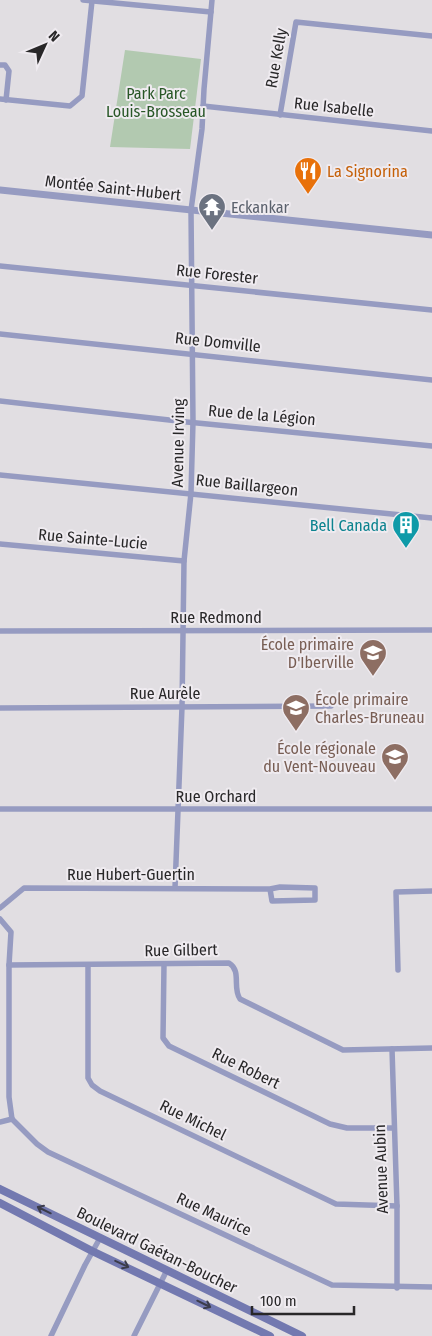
<svg xmlns="http://www.w3.org/2000/svg" width="432" height="1336" font-family="'Fira Sans Condensed',sans-serif">
<style>
.green{fill:#b2c9b0}
.lines{fill:none;stroke-linecap:round;stroke-linejoin:round}
.minor{stroke:#969bc1;stroke-width:5.5}
.tertiary{stroke:#969bc1;stroke-width:7}
.secondary{stroke:#7379b0;stroke-width:8}
.oneway{stroke:#3b3c4a}
.labels{text-anchor:middle;dominant-baseline:central;stroke-width:4;stroke-linejoin:round;paint-order:stroke}
.street-label{font-size:16px;fill:#282728;stroke:#efebf0}
.park-label{font-size:16px;fill:#285726;stroke:#efebf0}
.food-label{font-size:16px;fill:#c56008;stroke:#efebf0;text-anchor:start}
.worship-label{font-size:16px;fill:#5b616d;stroke:#efebf0;text-anchor:start}
.culture-label{font-size:16px;fill:#0d838f;stroke:#efebf0;text-anchor:end}
.education-label{font-size:16px;fill:#785e54;stroke:#efebf0;text-anchor:end}
</style>
<rect width="100%" height="100%" fill="#e1dee2"/>
<path class="green" d="M125,50L201,59L190,149L110,147Z"/>
<g class="lines">
<g class="minor">
<path d="M83,0L211,12"/>
<path d="M0,65H5L9,71L6,100"/>
<path d="M0,99L70,106L82,96L92,1"/>
<path d="M203,106L432,131"/>
<path d="M280,115L296,22L432,36"/>
<path d="M0,266L432,310"/>
<path d="M0,334L432,380"/>
<path d="M0,401L187,422L432,446"/>
<path d="M0,475L432,518"/>
<path d="M0,544L184,561"/>
<path d="M0,631L432,630"/>
<path d="M0,708L331,706"/>
<path d="M0,809H432"/>
<path d="M175,888L182,707L184,561L191,493L193,422L191,210L202,129L204,89L212,0"/>
<path d="M0,908L24,888L270,889L280,887L315,888V900L272,901L270,889"/>
<path d="M0,919L11,932L9,965V1097L12,1119"/>
<path d="M164,964L163,1038L169,1046L330,1124L347,1128H393"/>
<path d="M9,965L229,963C242,971 232,988 240,999L343,1050L432,1048"/>
<path d="M88,965V1078L92,1085L100,1091L336,1204L397,1206"/>
<path d="M398,970L396,892L432,891"/>
<path d="M392,1049L397,1206V1288"/>
<path d="M12,1119L37,1144L48,1152L332,1285L432,1287"/>
<path d="M0,1122L12,1119"/>
<path d="M51,1336L85,1265L100,1238"/>
<path d="M134,1336L167,1270"/>
</g>
<path class="tertiary" d="M0,190L432,235"/>
<g class="secondary">
<path d="M0,1189L302,1336"/>
<path d="M0,1203L92,1251L270,1336"/>
</g>
</g>
<defs><path id="oneway-shaft" d="M-6 0H5M1.5-3L5.5 0L1.5 3" fill="none" stroke-width="1.6" stroke-linecap="round" stroke-linejoin="round" transform="scale(1.25)"/></defs>
<g class="oneway">
<use href="#oneway-shaft" transform="translate(44 1210) rotate(-154)"/>
<use href="#oneway-shaft" transform="translate(122 1264) rotate(25)"/>
<use href="#oneway-shaft" transform="translate(204 1304) rotate(26)"/>
</g>
<defs>
<symbol id="restaurant-pin" viewBox="-11 -11 22 30"><path d="M0 17L-7.5 6A9.5 9.5 0 1 1 7.5 6Z" fill="#e8710a" stroke="#efebf0"/><path d="M-5-6h1v4h1v-4h1v4h1v-4h1v5L-1.5 .5V6h-2V.5L-5-1ZM5-6V6H3V1.5H1.5Q1.5-4 5-6Z" fill="#fff"/></symbol>
<symbol id="temple-pin" viewBox="-11 -11 22 30"><path d="M0 17L-7.5 6A9.5 9.5 0 1 1 7.5 6Z" fill="#6b7280" stroke="#efebf0"/><path d="M0-6L5-2H3V0L6.5 2.5H4V6H1.5V3h-3V6H-4V2.5H-6.5L-3 0V-2H-5Z" fill="#fff"/></symbol>
<symbol id="building-pin" viewBox="-11 -11 22 30"><path d="M0 17L-7.5 6A9.5 9.5 0 1 1 7.5 6Z" fill="#0f9aa8" stroke="#efebf0"/><path d="M-4-6H4V6H1V3H-1V6H-4ZM-2.5-4.3h1.7v1.8h-1.7ZM.8-4.3h1.7v1.8H.8ZM-2.5-1h1.7V.8h-1.7ZM.8-1h1.7V.8H.8Z" fill="#fff"/></symbol>
<symbol id="school-pin" viewBox="-11 -11 22 30"><path d="M0 17L-7.5 6A9.5 9.5 0 1 1 7.5 6Z" fill="#8d6e63" stroke="#efebf0"/><path d="M0-5L7-2L0 1L-7-2ZM-4 1L0 2.5L4 1V4Q0 6-4 4Z" fill="#fff"/></symbol>
</defs>
<g fill-rule="evenodd">
<use href="#restaurant-pin" x="292" y="155" width="32" height="43"/>
<use href="#temple-pin" x="196" y="191" width="32" height="43"/>
<use href="#building-pin" x="390" y="509" width="32" height="43"/>
<use href="#school-pin" x="357" y="637" width="32" height="43"/>
<use href="#school-pin" x="280" y="692" width="32" height="43"/>
<use href="#school-pin" x="379" y="741" width="32" height="43"/>
</g>
<g class="labels">
<g class="street-label">
<text transform="translate(276 58) rotate(-80)">Rue Kelly</text>
<text transform="translate(334 107) rotate(6)">Rue Isabelle</text>
<text transform="translate(113 188) rotate(6)">Montée Saint-Hubert</text>
<text transform="translate(217 274) rotate(6)">Rue Forester</text>
<text transform="translate(218 342) rotate(6)">Rue Domville</text>
<text transform="translate(262 415) rotate(5)">Rue de la Légion</text>
<text transform="translate(178 443) rotate(-89)">Avenue Irving</text>
<text transform="translate(247 485) rotate(6)">Rue Baillargeon</text>
<text transform="translate(93 539) rotate(5)">Rue Sainte-Lucie</text>
<text x="216" y="617">Rue Redmond</text>
<text x="165" y="693">Rue Aurèle</text>
<text x="216" y="796">Rue Orchard</text>
<text x="131" y="874">Rue Hubert-Guertin</text>
<text transform="translate(181 950) rotate(-1)">Rue Gilbert</text>
<text transform="translate(246 1068) rotate(26)">Rue Robert</text>
<text transform="translate(193 1120) rotate(26)">Rue Michel</text>
<text transform="translate(381 1169) rotate(-92)">Avenue Aubin</text>
<text transform="translate(214 1214) rotate(25)">Rue Maurice</text>
<text transform="translate(157 1250) rotate(26)">Boulevard Gaétan-Boucher</text>
</g>
<g class="park-label">
<text x="156" y="93">Park Parc<tspan x="156" dy="18">Louis-Brosseau</tspan></text>
</g>
<g class="food-label">
<text x="327" y="171">La Signorina</text>
</g>
<g class="worship-label">
<text x="231" y="207">Eckankar</text>
</g>
<g class="culture-label">
<text x="387" y="525">Bell Canada</text>
</g>
<g class="education-label">
<text x="354" y="644">École primaire<tspan x="354" dy="18">D'Iberville</tspan></text>
<text x="315" y="699" text-anchor="start">École primaire<tspan x="315" dy="18">Charles-Bruneau</tspan></text>
<text x="376" y="748">École régionale<tspan x="376" dy="18">du Vent-Nouveau</tspan></text>
</g>
</g>
<g transform="translate(45 45) rotate(46)" stroke="#efebf0" stroke-width="4" paint-order="stroke">
<path d="M0-4L9 19L0 12L-9 19Z" fill="#282728"/>
<text y="-8" font-size="14" font-weight="bold" text-anchor="middle" fill="#282728">N</text>
</g>
<path d="M252 1306v8h102v-8" fill="none" stroke="#282728" stroke-width="2.5"/>
<text x="260" y="1306" font-size="15" fill="#282728" stroke="#efebf0" stroke-width="4" paint-order="stroke">100 m</text>
</svg>
